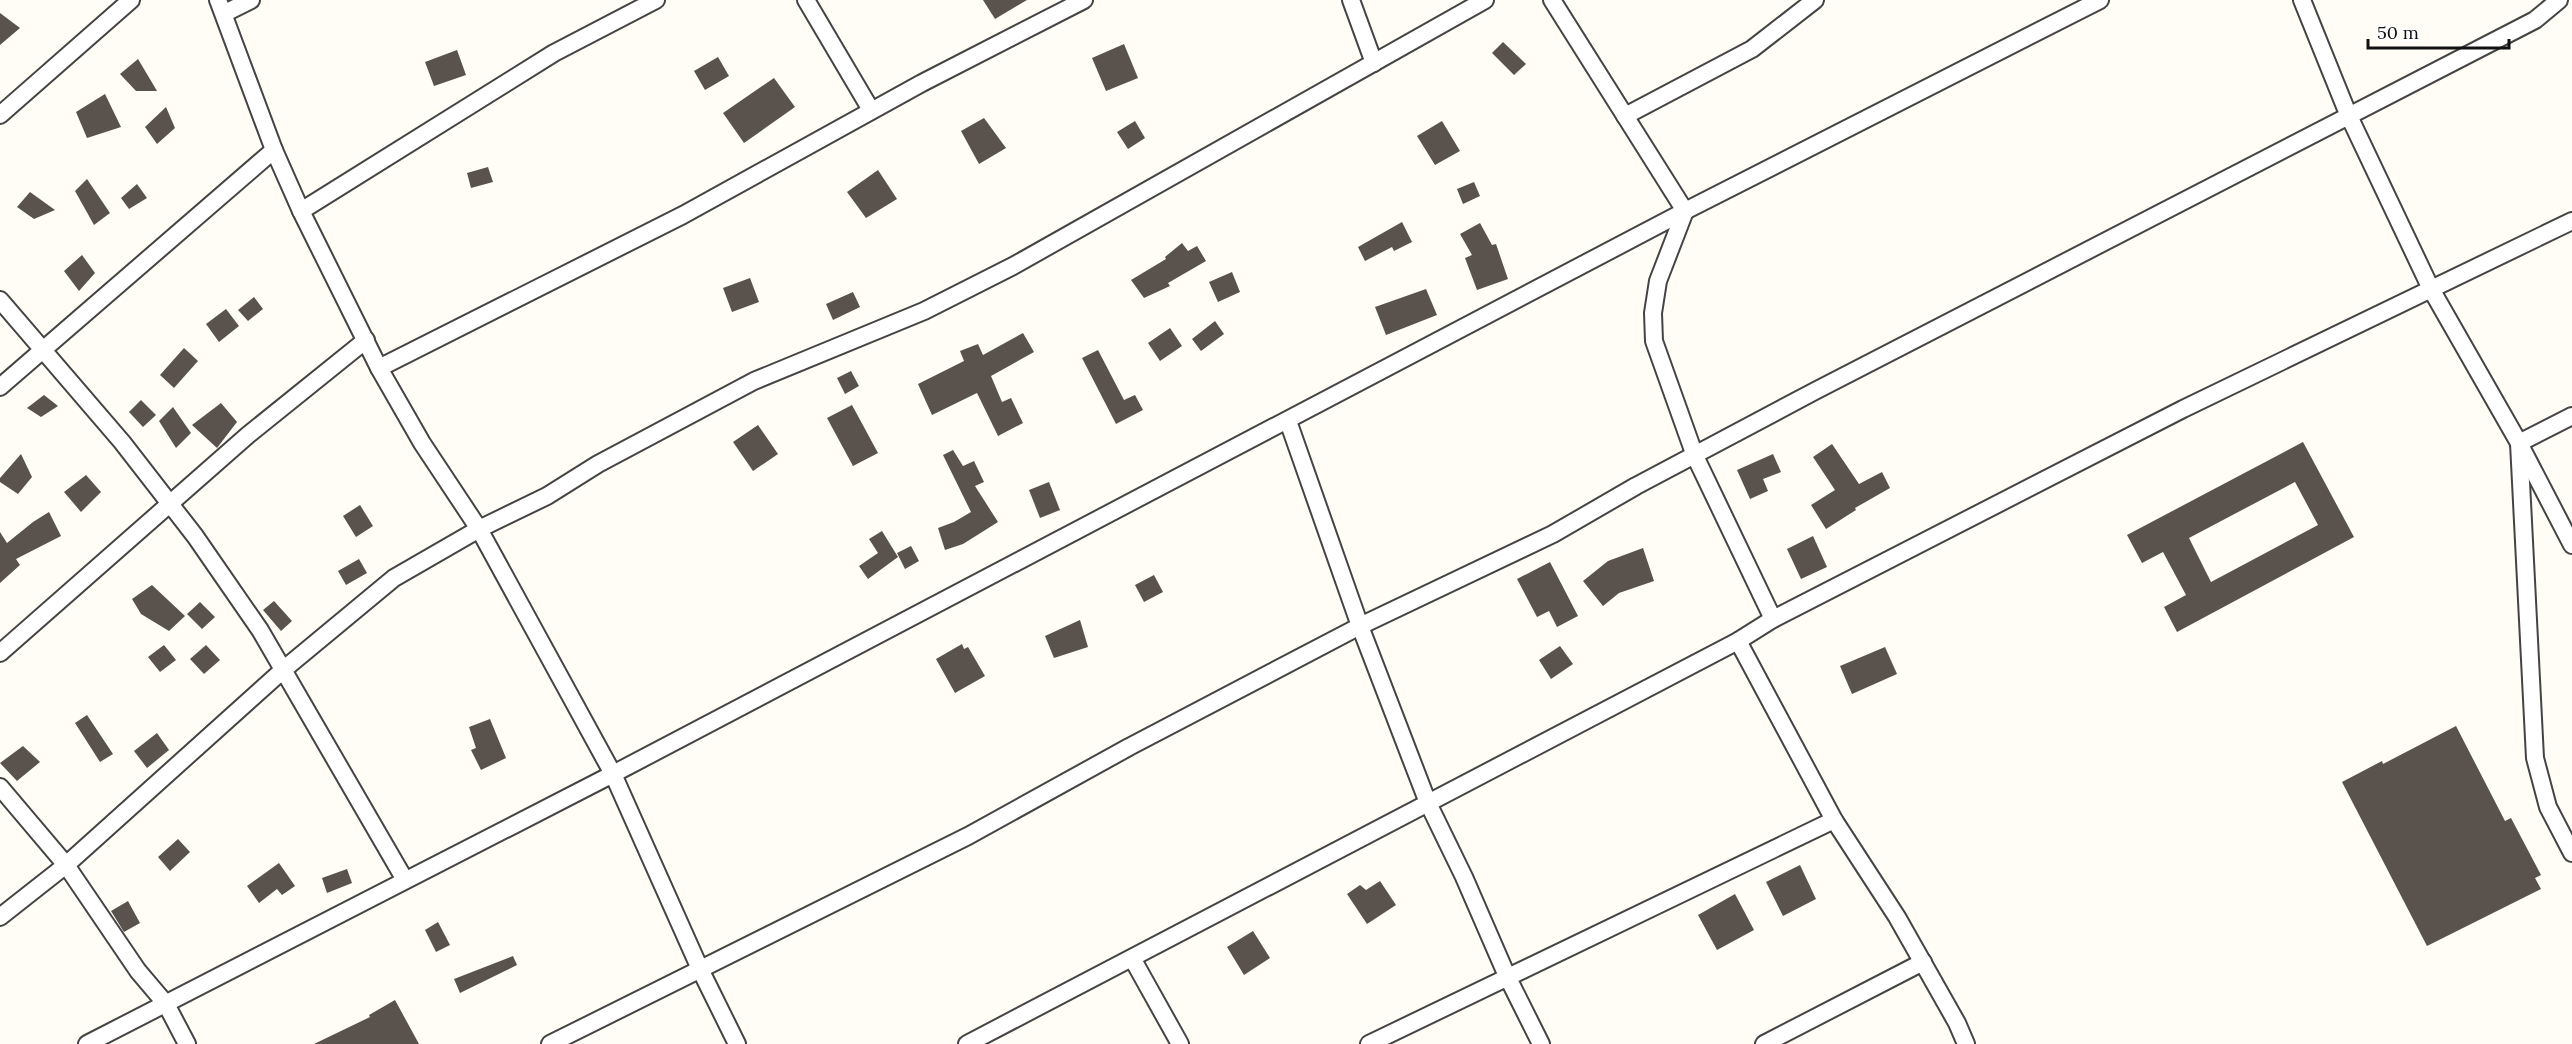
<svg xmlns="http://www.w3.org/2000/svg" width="2572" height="1044" font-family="Lora,serif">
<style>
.building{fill:#5a524d;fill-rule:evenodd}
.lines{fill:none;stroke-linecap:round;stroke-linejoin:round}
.minor-casing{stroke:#444;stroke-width:20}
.minor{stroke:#fff;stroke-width:16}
</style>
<rect width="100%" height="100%" fill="#fffdf5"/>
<g class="building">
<path d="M983,0H1027L995,19Z"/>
<path d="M0,13L20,28L0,45Z"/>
<path d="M1503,42L1526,64L1514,75L1492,53Z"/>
<path d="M1124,44L1138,78L1106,91L1092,58Z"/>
<path d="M457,50L466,75L434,86L425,62Z"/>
<path d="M718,57L729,76L705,90L694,71Z"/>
<path d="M138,59L157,91H136L120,74Z"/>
<path d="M774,78L795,107L744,143L723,113Z"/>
<path d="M105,94L121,127L87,138L76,112Z"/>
<path d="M166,107L175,128L157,144L145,127Z"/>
<path d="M984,118L1006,148L979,164L961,131Z"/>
<path d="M1135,121L1145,138L1128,149L1117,132Z"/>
<path d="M1442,121L1460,151L1435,165L1417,136Z"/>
<path d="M488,167L493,182L471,188L467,173Z"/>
<path d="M878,170L897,199L866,218L847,192Z"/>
<path d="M87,179L110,213L94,225L75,191Z"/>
<path d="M1474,182L1480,196L1463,204L1457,189Z"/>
<path d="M137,184L147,198L129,209L121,198Z"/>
<path d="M30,192L55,210L34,219L17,207Z"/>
<path d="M1402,222L1412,242L1394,251L1392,247L1365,261L1358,247Z"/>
<path d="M1480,223L1492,245L1496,244L1508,279L1477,290L1465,258L1472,255L1460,234Z"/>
<path d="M1182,243L1188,251L1197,246L1206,261L1168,283L1170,286L1144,298L1131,280L1166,259L1165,257Z"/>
<path d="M82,255L95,273L79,291L64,271Z"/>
<path d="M1232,272L1240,292L1218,302L1209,282Z"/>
<path d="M750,278L759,302L732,312L723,288Z"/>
<path d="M1426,289L1437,315L1386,335L1375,307Z"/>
<path d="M853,292L860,307L833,320L826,304Z"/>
<path d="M254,297L263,309L248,321L238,310Z"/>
<path d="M226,309L239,326L219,342L206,324Z"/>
<path d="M1215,321L1224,334L1201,351L1192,339Z"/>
<path d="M1170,328L1182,346L1160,361L1148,343Z"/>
<path d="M1023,333L1034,352L991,376L1002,402L1011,398L1023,423L998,436L977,393L932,415L918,384L964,361L960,351L978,344L983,355Z"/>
<path d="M184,348L198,361L174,388L160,375Z"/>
<path d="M1098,350L1124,400L1135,395L1143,410L1116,424L1082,358Z"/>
<path d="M851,371L859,386L845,394L837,378Z"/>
<path d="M44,395L58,406L41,417L27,408Z"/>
<path d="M141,400L156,415L143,427L129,412Z"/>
<path d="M221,403L237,422L217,448L192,425Z"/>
<path d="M852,405L878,453L853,466L827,418Z"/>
<path d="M173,407L191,433L176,448L159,421Z"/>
<path d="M758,425L778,454L753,471L733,442Z"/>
<path d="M2303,442L2354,537L2177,632L2164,607L2186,595L2163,552L2142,563L2127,535ZM2295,482L2318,525L2211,582L2189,538Z"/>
<path d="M1832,444L1859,484L1882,472L1890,488L1855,508L1856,510L1826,529L1811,505L1835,490L1813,457Z"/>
<path d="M953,450L963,466L974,461L984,482L975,486L998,522L963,544L945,550L938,528L954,522L971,512L943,455Z"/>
<path d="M21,454L32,477L18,494L0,482V478Z"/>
<path d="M1773,454L1781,472L1763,479L1768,491L1750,499L1737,470Z"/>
<path d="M86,475L101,492L81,512L64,492Z"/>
<path d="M1049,482L1060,510L1040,518L1029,490Z"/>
<path d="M360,505L373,526L356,537L343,516Z"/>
<path d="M49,512L61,536L16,559L20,565L0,583V532L7,543L33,522Z"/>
<path d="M882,531L898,557L868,579L859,566L878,553L869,539Z"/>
<path d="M1813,536L1827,567L1801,579L1787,549Z"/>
<path d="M911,546L919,561L905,569L897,553Z"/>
<path d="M1643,548L1654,581L1619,593L1603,606L1583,581L1608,561Z"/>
<path d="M359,559L367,573L346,585L338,571Z"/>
<path d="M1550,562L1578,616L1557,627L1549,611L1537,617L1517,579Z"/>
<path d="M1154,575L1163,592L1144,602L1135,585Z"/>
<path d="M152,585L185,616L169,631L141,614L132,599Z"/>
<path d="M274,601L292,621L281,631L263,610Z"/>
<path d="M200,602L215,617L202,629L187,614Z"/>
<path d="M1080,620L1088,647L1054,658L1045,636Z"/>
<path d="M962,644L964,649L968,647L985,676L955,693L936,659Z"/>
<path d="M164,645L176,660L160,672L148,657Z"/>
<path d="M206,645L220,660L204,674L190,659Z"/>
<path d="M1560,646L1573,664L1551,679L1539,660Z"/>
<path d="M1885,647L1897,674L1852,694L1840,666Z"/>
<path d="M87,715L113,754L100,762L75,723Z"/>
<path d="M490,719L506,758L481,770L471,750L476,748L469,727Z"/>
<path d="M2456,726L2505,821L2511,818L2541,875L2535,878L2541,889L2427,946L2342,782L2382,761L2383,764Z"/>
<path d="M157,733L169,750L147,768L134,751Z"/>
<path d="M23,746L40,762L17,781L0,763Z"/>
<path d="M178,839L190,852L170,871L158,857Z"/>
<path d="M279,863L295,886L282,895L277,889L259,903L247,886Z"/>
<path d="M1800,865L1816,899L1783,916L1766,882Z"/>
<path d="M347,869L352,883L327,893L322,878Z"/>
<path d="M1380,881L1396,905L1367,924L1347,894L1360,885L1366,890Z"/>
<path d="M1735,894L1754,930L1717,950L1698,915Z"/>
<path d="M128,901L140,923L124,932L111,911Z"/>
<path d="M438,922L450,945L436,952L425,930Z"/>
<path d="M1253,931L1270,958L1244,975L1227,947Z"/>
<path d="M513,956L517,965L460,993L454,979Z"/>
<path d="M395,1000L419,1044H314L370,1017L369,1015Z"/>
</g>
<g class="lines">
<defs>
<g id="minor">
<path d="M218,0L274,150L301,211L379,368L422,443L479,529L613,774L700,969L737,1044"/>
<path d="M806,0L871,110"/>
<path d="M1351,0L1374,63"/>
<path d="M1552,0L1685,211L1658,281L1653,313L1654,341L1695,456L1773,619"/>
<path d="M2302,0L2348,114L2431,289L2519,443L2572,545"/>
<path d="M225,13L251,0"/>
<path d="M0,115L131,0"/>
<path d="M1625,116L1752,49L1815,0"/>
<path d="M301,211L554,53L656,0"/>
<path d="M0,300L122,442L195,536L260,630L405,880"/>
<path d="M379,368L683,215L922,83L1084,0"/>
<path d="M0,387L274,150"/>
<path d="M2572,416L2519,443L2535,758L2548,807L2572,853"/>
<path d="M1288,421L1360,626L1428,803L1464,877L1507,976L1541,1044"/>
<path d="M1738,641L1834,820L1897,917L1957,1023L1966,1044"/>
<path d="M0,653L248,435L366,340"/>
<path d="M0,787L66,865L138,971L166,1004L187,1044"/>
<path d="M0,917L66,865L283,670L394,578L479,529L547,496L598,464L754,381L924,311L1013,266L1485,0"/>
<path d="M1132,958L1180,1044"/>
<path d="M87,1044L613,774L1685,211L2100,0"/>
<path d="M550,1044L968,836L1129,747L1360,626L1553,534L1636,486L1815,391L2535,20L2559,0"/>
<path d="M967,1044L1738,641L1773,619L2183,409L2572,221"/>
<path d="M1369,1044L1834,820"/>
<path d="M1764,1044L1923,962"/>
</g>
</defs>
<use href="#minor" class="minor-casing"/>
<use href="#minor" class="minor"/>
</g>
<path d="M2368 39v9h141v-9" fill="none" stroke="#111111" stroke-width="3"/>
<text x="2377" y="39" font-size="18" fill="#111111" stroke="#ffffff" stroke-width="4.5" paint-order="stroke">50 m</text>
</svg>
